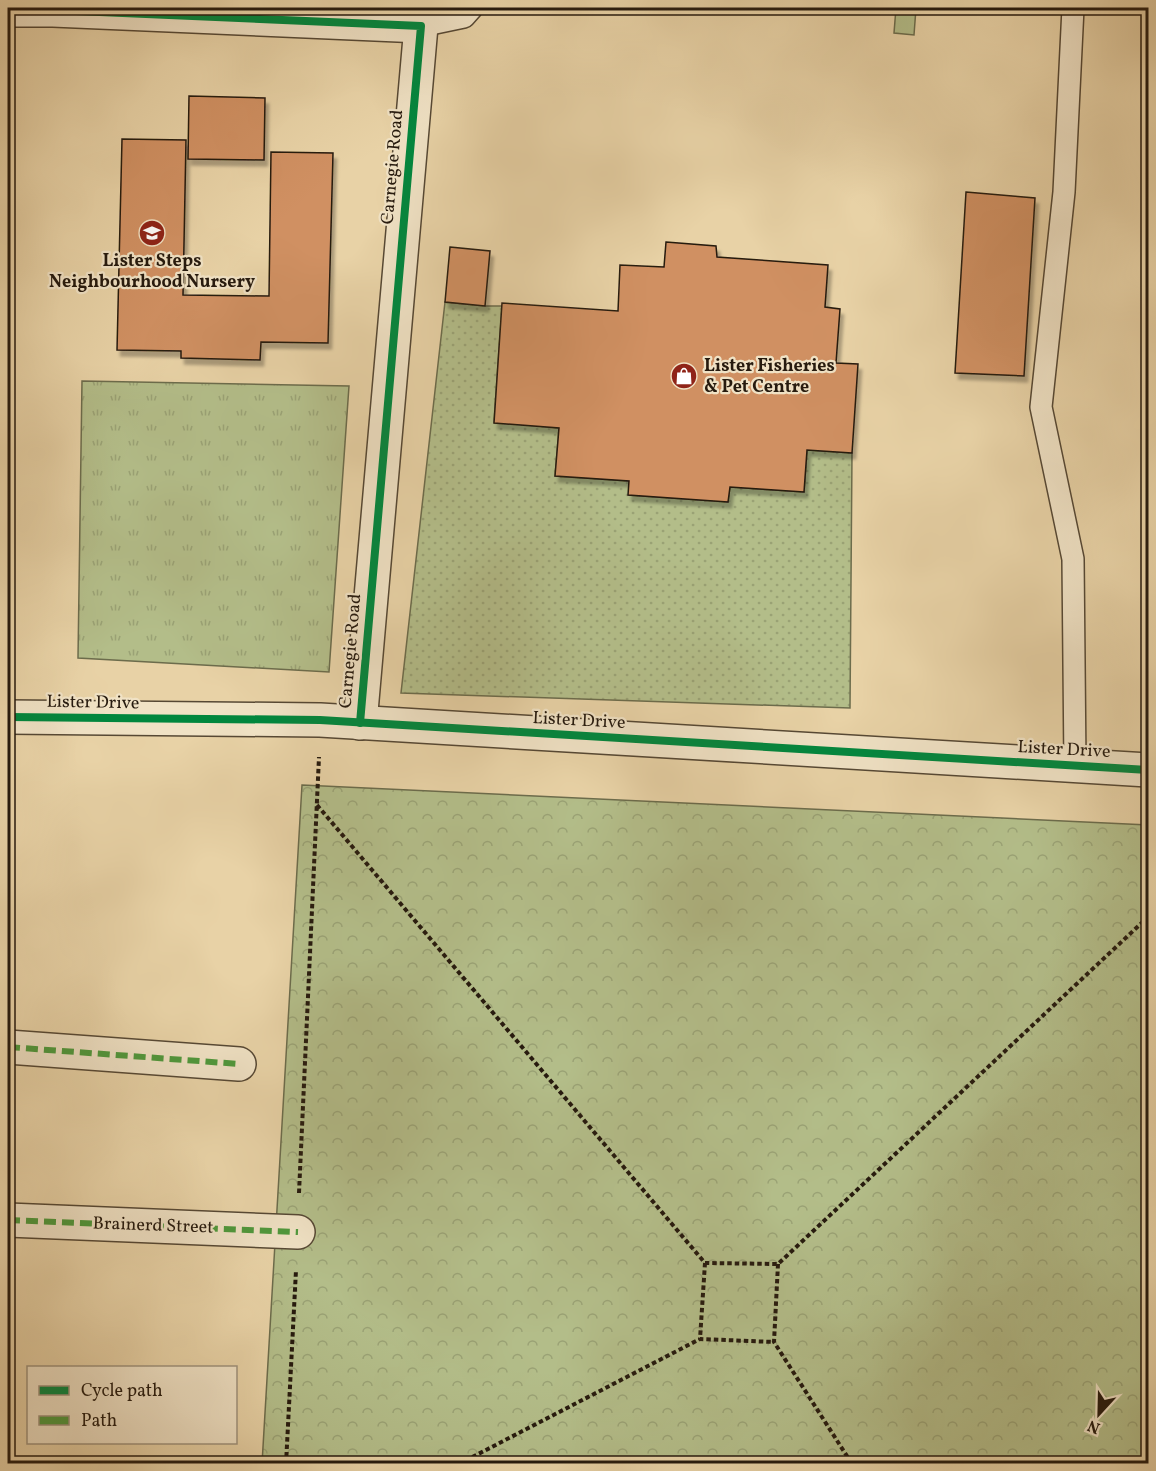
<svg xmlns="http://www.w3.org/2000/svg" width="1156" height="1471" font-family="Vollkorn,serif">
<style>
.grass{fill:url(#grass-tufts);stroke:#6c6c4c;stroke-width:1.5}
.park{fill:url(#park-crowns);stroke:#6c6c4c;stroke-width:1.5}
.garden{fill:url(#garden-dots);stroke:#6c6c4c;stroke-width:1.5}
.building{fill:#d09062;stroke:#261a0e;stroke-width:1.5;filter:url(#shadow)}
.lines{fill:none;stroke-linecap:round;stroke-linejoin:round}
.lane-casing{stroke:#564834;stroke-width:24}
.street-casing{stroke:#564834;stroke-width:36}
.path{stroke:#261a0e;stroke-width:4;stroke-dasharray:4.5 3;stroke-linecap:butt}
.lane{stroke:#f0e2c5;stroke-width:21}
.street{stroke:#f0e2c5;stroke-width:33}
.quiet{stroke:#4e993c;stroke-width:6;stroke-dasharray:12 6;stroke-linecap:butt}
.cycleway-casing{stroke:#f0e2c5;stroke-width:11}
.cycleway{stroke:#00873e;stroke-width:8}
.labels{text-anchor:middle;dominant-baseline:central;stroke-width:4.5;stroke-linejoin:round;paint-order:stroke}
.street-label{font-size:18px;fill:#261a0e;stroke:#f0e2c5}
.poi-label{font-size:18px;font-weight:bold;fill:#261a0e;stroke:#f0e2c5}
</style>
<defs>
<pattern id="grass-tufts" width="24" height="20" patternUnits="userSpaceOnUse" patternTransform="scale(1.5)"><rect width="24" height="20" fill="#b3bd89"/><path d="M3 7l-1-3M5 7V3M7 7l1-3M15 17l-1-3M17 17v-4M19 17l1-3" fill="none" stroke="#9aa275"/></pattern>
<pattern id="park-crowns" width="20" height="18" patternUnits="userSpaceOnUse" patternTransform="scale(1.5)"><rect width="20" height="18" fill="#b3bd89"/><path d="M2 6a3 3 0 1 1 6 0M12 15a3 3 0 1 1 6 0" fill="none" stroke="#9aa275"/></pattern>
<pattern id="garden-dots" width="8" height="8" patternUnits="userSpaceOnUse" patternTransform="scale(1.5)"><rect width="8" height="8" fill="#b3bd89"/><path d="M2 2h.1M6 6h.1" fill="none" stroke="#9aa275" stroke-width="1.8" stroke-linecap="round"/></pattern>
<filter id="shadow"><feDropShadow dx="3.5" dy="6" stdDeviation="1.5" flood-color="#0004"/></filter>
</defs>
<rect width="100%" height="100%" fill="#e8d2a6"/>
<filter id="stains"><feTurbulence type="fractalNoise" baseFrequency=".00333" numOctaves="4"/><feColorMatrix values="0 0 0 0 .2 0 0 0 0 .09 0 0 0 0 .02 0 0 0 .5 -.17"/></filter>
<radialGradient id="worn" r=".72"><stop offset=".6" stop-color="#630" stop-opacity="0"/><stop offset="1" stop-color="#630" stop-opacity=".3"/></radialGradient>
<g class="grass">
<path d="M896,8H916L914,35L894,33Z"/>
<path d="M82,381L349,386L329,672L78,658Z"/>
</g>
<path class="park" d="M302,785L1148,825V1463L262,1464Z"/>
<path class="garden" d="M445,302L485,306H502L494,422L559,428L555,476L629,481V495L728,502L730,487L804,492L807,450L852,453L850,708L401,693Z"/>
<g class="building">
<path d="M189,96L265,98L264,160L188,159Z"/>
<path d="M122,139L186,140L183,295L269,296L271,152L333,153L328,343L261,342L260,360L181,358V351L117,350Z"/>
<path d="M966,192L1035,198L1024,376L955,373Z"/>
<path d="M666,242L716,246L717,257L828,265L825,307L840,309L836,363L858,364L852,453L807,450L804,492L730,487L728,502L628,495L629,481L555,476L559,428L494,423L502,303L618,311L620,265L664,267Z"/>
<path d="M450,247L490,251L485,306L445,302Z"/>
</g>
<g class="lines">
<defs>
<g id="lane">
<path d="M1073,8L1064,192L1041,407L1073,559L1075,766"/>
<path d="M421,26L464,17L472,8"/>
</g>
<g id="street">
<path d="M8,10H53L421,26L360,723"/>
<path d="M8,717L320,720L1148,770"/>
<path d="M8,1047L239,1064"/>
<path d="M8,1220L298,1232"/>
</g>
</defs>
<use href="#lane" class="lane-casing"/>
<use href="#street" class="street-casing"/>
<g class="path">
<path d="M317,805L705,1263L778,1264L1148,917"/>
<path d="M299,1193L319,757"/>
<path d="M705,1263L700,1339L774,1342"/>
<path d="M778,1264L774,1342L852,1464"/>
<path d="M286,1464L296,1270"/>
<path d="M459,1464L700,1339"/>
</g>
<use href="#lane" class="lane"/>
<use href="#street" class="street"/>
<g class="quiet">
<path d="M8,1047L239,1064"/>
<path d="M8,1220L298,1232"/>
</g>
<defs>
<g id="cycleway">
<path d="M8,10H53L421,26L360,723"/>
<path d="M8,717L320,720L1148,770"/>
</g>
</defs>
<use href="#cycleway" class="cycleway-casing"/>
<use href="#cycleway" class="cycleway"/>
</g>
<defs>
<symbol id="school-disc" viewBox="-11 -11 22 22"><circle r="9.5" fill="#8f2418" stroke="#f0e2c5"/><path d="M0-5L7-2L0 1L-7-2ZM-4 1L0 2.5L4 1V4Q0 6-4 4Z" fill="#fff"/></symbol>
<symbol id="shop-disc" viewBox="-11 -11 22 22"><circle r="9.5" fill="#8f2418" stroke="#f0e2c5"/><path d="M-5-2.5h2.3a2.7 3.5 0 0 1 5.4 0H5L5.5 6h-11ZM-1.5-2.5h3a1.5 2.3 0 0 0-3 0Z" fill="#fff"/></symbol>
</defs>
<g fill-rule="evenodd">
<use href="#school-disc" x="137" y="218" width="30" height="30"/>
<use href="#shop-disc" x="669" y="361" width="30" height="30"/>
</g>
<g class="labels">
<g class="street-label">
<text transform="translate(393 167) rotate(-85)">Carnegie Road</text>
<text transform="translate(351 651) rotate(-85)">Carnegie Road</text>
<text transform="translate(93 703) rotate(1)">Lister Drive</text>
<text transform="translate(579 721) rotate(3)">Lister Drive</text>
<text transform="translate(1064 750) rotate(3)">Lister Drive</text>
<text transform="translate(153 1226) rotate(2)">Brainerd Street</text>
</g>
<g class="poi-label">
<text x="152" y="261">Lister Steps<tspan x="152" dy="21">Neighbourhood Nursery</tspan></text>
<text x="704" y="366" text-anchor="start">Lister Fisheries<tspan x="704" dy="21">&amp; Pet Centre</tspan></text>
</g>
</g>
<rect width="1156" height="1471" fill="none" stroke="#e8d2a6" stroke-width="30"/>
<rect x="9" y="9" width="1138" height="1453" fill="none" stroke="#261a0e" stroke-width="3"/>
<rect x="15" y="15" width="1126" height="1441" fill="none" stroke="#261a0e" stroke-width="1.5"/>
<rect x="27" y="1366" width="210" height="78" fill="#f0e2c5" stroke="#9f927c" stroke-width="1.5"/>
<rect x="39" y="1386" width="30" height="9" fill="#00873e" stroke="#9f927c" stroke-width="1.5"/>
<text x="81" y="1396" font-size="18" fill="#261a0e">Cycle path</text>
<rect x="39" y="1416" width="30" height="9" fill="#4e993c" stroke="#9f927c" stroke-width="1.5"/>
<text x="81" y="1426" font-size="18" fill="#261a0e">Path</text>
<g transform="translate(1099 1414) rotate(202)" stroke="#f0e2c5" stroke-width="4.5" paint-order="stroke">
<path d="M0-4.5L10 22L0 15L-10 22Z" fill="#261a0e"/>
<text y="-9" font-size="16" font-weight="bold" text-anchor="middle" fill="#261a0e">N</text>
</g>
<rect width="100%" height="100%" filter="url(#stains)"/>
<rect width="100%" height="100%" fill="url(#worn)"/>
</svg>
